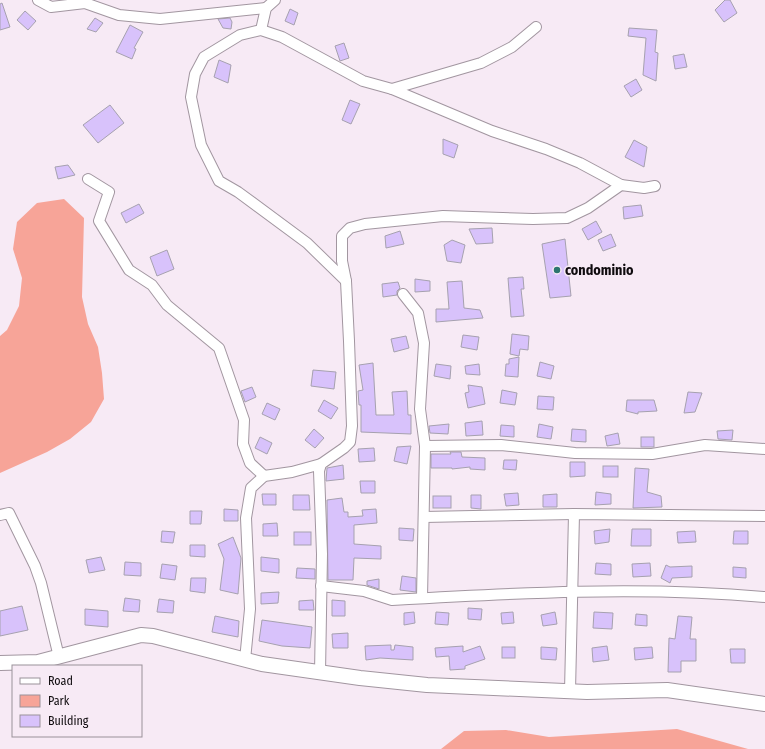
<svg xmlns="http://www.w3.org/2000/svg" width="765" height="749" font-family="'Fira Sans Condensed',sans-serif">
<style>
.green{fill:#f7a498}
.building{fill:#d8c2fb;stroke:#a6a1af}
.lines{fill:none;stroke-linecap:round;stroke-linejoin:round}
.minor-casing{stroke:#a296a0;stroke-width:12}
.secondary-casing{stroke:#a296a0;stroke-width:16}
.minor{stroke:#fff;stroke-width:10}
.secondary{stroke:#fff;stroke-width:14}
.poi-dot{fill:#2d756f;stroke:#f7eaf5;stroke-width:1.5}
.labels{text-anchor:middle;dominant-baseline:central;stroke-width:3;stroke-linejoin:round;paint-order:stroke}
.poi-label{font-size:14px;font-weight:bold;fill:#0f0b0e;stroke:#f7eaf5;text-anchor:start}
</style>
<rect width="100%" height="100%" fill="#f7eaf5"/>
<g class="green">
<path d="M64,199L84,218L82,297L88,324L98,347L102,373L104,399L91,422L70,439L47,452L0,473V336L7,330L19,306L22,278L13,249L17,222L37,203Z"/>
<path d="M677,729L748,749H441L464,731L506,730L549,737Z"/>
</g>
<g class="building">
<path d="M725,0H730L737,13L724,22L715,10Z"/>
<path d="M2,3L10,27L0,30V4Z"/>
<path d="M290,9L298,13L294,25L285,21Z"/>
<path d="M25,11L36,21L28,30L17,20Z"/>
<path d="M95,18L103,23L96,32L87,29Z"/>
<path d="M230,18L232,22L231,29L223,28L218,19Z"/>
<path d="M130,25L143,32L134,48L136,49L132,59L116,52Z"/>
<path d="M629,28L657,30L655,52L658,53L656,81L643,75L646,38L628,36Z"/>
<path d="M344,43L349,58L340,61L335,46Z"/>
<path d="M684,54L687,67L675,69L673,56Z"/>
<path d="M219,60L231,65L228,83L214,77Z"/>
<path d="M636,79L642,90L631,97L624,86Z"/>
<path d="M350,100L360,104L351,124L342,120Z"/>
<path d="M110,105L124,123L98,143L83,125Z"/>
<path d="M443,139L458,145L454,158L443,154Z"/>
<path d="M634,140L647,147L644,167L625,157Z"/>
<path d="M68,165L75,175L58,179L55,167Z"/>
<path d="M139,204L144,213L126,223L121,213Z"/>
<path d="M641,205L643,216L624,219L623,207Z"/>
<path d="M596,221L602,232L588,240L582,229Z"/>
<path d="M492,228L493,243L476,244L469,229Z"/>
<path d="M400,231L404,244L386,248L385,236Z"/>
<path d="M611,234L616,246L603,251L598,240Z"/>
<path d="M565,239L571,296L550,298L542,244Z"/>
<path d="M452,240L465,245L461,263L447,261L444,245Z"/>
<path d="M167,250L174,269L157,276L150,257Z"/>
<path d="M523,277L524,289H521L524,316L511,317L508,278Z"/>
<path d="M415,279L430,281V291L415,292Z"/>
<path d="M462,281L464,308L480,310L483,318L436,322V309H449L447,282Z"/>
<path d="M398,282L400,288L397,291V295L383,297L382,284Z"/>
<path d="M512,334L529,336L528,350L520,349L519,356L510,354Z"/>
<path d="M463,335L479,337L477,350L461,347Z"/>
<path d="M406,336L409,348L394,352L391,339Z"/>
<path d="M519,357L518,377L505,376L506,364H509V359Z"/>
<path d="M540,362L554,366L551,379L537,376Z"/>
<path d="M373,363L376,415H394L392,392L407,391L408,415H411V434L361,432V405H359L358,391L363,390L359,365Z"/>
<path d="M436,364L451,366L450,379L434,376Z"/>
<path d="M479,364L480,375L466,374L465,366Z"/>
<path d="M313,370L336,372L334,389L311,386Z"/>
<path d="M468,385L482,387L485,404L468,408L465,393L469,392Z"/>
<path d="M252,387L256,397L245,402L241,391Z"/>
<path d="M502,390L517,393L515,405L500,403Z"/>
<path d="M688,392L702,393L695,412L684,413Z"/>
<path d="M538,396L554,397L553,410L537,409Z"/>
<path d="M324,400L338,408L331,419L318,411Z"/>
<path d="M627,400H654L657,411L638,412V414L626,411Z"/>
<path d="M267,403L280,409L275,420L262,414Z"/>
<path d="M482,421L483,435L466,436L465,423Z"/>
<path d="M449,424L448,434L430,433L429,426Z"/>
<path d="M539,424L553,427L551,439L537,437Z"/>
<path d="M501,425L514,426V437L500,436Z"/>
<path d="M314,429L324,438L315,448L305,440Z"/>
<path d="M572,429L586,430V442L571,441Z"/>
<path d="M733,430L732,440L718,439L717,431Z"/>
<path d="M618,433L620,444L607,446L605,436Z"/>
<path d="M260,437L272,443L267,454L255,448Z"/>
<rect x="641" y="437" width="13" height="10"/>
<path d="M411,446L407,464L394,461L397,447Z"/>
<path d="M374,448L375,461L359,462L358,449Z"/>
<path d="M450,452H461L462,457L485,458V470L470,469V467L452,469V468H431V454H451Z"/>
<path d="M504,460H517L516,470L503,469Z"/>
<path d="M570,462H585V476L570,477Z"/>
<path d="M343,465L344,479L326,481L327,468Z"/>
<rect x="603" y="466" width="15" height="11"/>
<path d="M635,468L649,469L647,492L661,496L662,507L633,508Z"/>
<path d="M360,481H375V493H361Z"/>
<path d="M596,492L611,494V504L595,505Z"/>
<path d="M518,493L519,505L506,506L504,494Z"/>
<path d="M262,494H276V505H263Z"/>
<path d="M557,494V507H543V495Z"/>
<path d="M293,495H309L310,510H293Z"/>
<path d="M471,495H481V509L471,508Z"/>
<rect x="433" y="496" width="18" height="12"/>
<path d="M342,498L344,512H348V517L363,516L362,510L376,509L377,523L354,525V544L381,546V559L354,558L353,580H328L327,500Z"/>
<path d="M224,509L238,510V521H224Z"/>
<path d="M190,511H202L201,524H190Z"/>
<path d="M277,523L278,536H263V524Z"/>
<path d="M399,528L414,529L413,541L399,540Z"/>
<path d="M610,529L609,542L595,544L594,531Z"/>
<path d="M632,529H651V546H631Z"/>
<path d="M162,531L175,532L173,543L161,542Z"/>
<path d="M695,531L696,542L678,543L677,532Z"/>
<path d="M734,531H748V544H733Z"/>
<rect x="294" y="532" width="17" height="13"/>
<path d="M233,537L241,558L238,594L220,590L224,559L218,544Z"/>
<path d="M190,545H205V557L190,556Z"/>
<path d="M101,557L105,570L89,573L86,560Z"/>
<path d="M261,557L279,559V573L261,571Z"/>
<path d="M125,562L141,563V576L124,575Z"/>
<path d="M596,563L611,564V575L595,574Z"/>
<path d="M650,563L651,576L633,577L632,564Z"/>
<path d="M162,564L177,566L175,580L160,578Z"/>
<path d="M666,565L670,567L692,566V577L672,578L670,583L661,578Z"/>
<path d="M733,567L746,568V578L733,577Z"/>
<path d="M297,568L315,569V579L296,578Z"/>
<path d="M402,576L416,578V592L400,590Z"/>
<path d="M191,578H206L205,593L190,591Z"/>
<path d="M379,579V589L367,585V581Z"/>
<path d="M279,592L278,603L261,604V593Z"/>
<path d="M125,598L140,600L139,612L123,611Z"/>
<path d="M159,599L174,601L173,613L157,612Z"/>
<path d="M313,600L314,610H299V601Z"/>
<path d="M332,600L345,601V616H332Z"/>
<path d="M22,606L28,630L0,636V611Z"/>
<path d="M468,608L482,609L481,620L468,619Z"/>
<path d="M85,609L108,611V627L85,625Z"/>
<path d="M414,612L415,623L404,625V613Z"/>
<path d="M436,612L449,613L448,625L435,624Z"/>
<path d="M513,612L514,623L502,624L501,613Z"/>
<path d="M555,612L557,624L543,626L541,615Z"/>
<path d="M594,612L613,613L612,629L593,628Z"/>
<path d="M636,614L647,615V626L635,625Z"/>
<path d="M215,616L239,621L238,637L212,632Z"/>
<path d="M678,616L692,617L690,639H696V661H681V672H668L669,638L675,639Z"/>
<path d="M262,620L312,627L310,648L282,646L259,641Z"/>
<path d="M348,633V648H333L332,634Z"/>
<path d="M391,645V650H394L395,645L413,647V660L380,658L366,660L365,646Z"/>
<path d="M463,646V652L480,646L485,659L465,666V669L450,670L449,656L436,657L435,648Z"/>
<path d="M607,646L609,660L593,662L592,648Z"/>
<rect x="502" y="647" width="13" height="11"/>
<path d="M541,647L557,648L556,660L541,659Z"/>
<path d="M652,647L653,658L635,660L634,648Z"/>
<path d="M730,649H745V663H731Z"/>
</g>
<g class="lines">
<defs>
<g id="minor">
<path d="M38,0L51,7L85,3L119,15L160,19L266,8"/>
<path d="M261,30L266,8L275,0"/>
<path d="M392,89L492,131L546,149L580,163L621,185"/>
<path d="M88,179L109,192L99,221L129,270L152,285L167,305L219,348L244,420L243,444L250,463L264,476"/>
<path d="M346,281L307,243L238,192L219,181L201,145L191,97L195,74L204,57L240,35L261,30L282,37L363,81L392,89L481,63L512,47L536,27"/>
<path d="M403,294L418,313L424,343L420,409L425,446L422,598"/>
<path d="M425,446L501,445L575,453L652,454L705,445L765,449"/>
<path d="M0,515L9,513L35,566L41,583L59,657"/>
<path d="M424,517L574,514"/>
<path d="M321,586L364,591L392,600C516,593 641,586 765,597"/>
<path d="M245,660L250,609L246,518L251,488L264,476L292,472L321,464"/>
<path d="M320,673L322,554L319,471L321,464L344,448L350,442L352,426L349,341L346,281L342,261V236L350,228L365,224L443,216L533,219L567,218L588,208L621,185L644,188L655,186"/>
<path d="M570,691L574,514L765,516"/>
</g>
<path id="secondary" d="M0,663L38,662L141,635L153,636L262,664L360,678L427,685L587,692L667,690L765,704"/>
</defs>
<use href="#minor" class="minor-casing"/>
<use href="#secondary" class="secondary-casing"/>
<use href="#minor" class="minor"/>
<use href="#secondary" class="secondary"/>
</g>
<circle class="poi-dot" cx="557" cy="270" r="4"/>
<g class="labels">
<g class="poi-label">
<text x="565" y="270">condominio</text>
</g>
</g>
<rect x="12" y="665" width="130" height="72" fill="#f7eaf5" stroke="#9a9199"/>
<rect x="20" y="678" width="20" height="6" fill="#ffffff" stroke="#9a9199"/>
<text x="48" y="685" font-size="12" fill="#0f0b0e">Road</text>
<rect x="20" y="695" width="20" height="12" fill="#f7a498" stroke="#9a9199"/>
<text x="48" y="705" font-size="12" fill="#0f0b0e">Park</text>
<rect x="20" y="715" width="20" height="12" fill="#d8c2fb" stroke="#9a9199"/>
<text x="48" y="725" font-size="12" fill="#0f0b0e">Building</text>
</svg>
